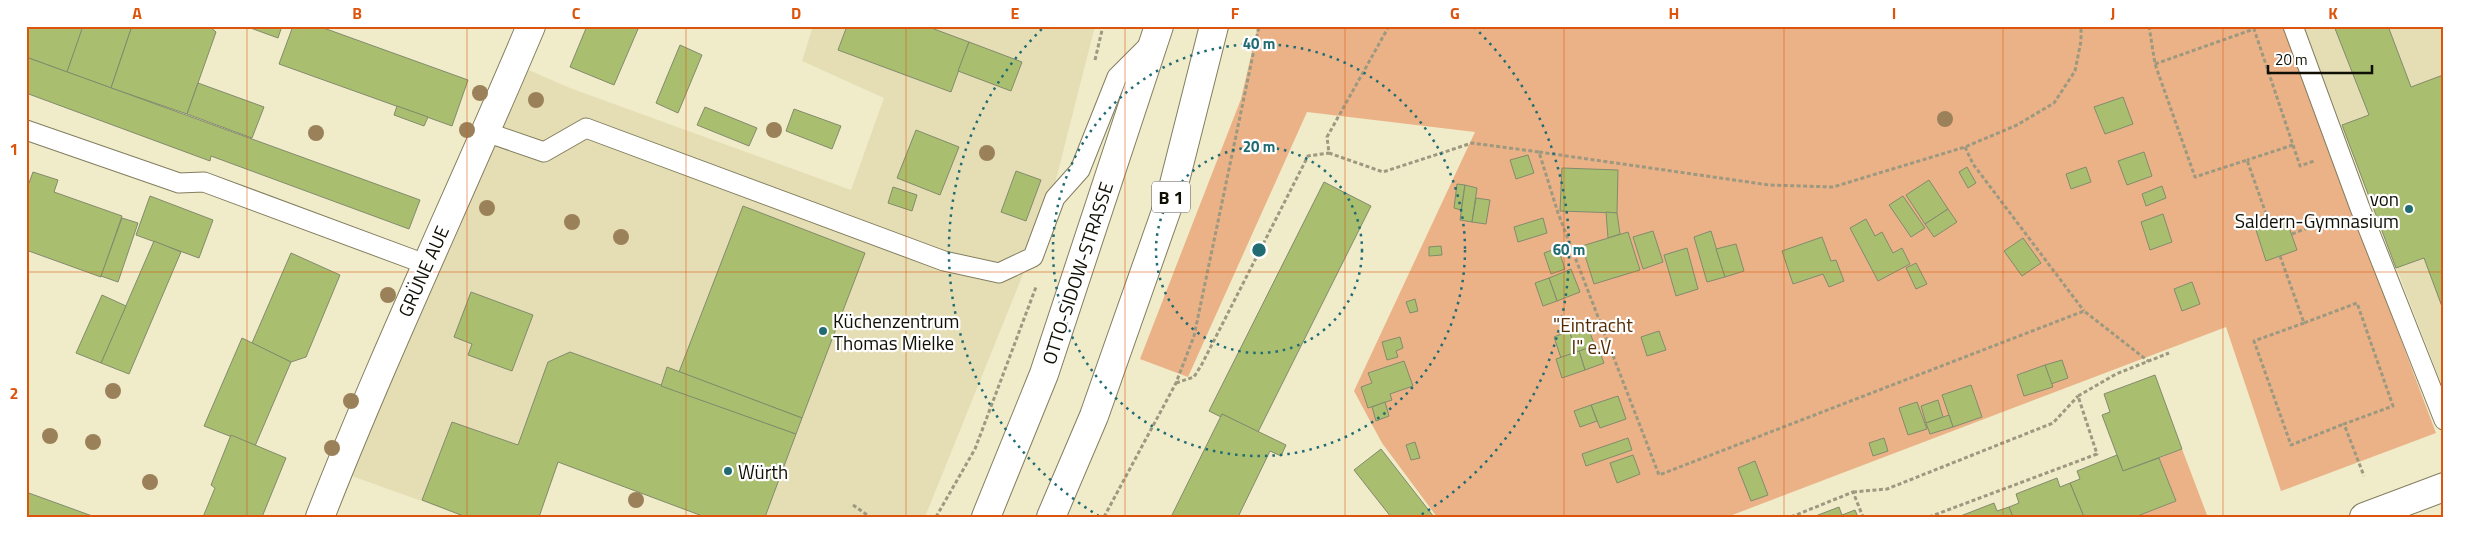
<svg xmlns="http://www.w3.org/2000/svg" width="2470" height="543" font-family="'Titillium Web',sans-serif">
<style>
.built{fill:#e5deb5}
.green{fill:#ebb287}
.building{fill:#a9be6e;stroke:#828b6d}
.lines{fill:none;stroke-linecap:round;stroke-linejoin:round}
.lane-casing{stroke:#827e5f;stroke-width:21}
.street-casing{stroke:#827e5f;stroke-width:30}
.primary-casing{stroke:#827e5f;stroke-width:30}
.path{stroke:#9d9980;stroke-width:3;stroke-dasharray:4 2.5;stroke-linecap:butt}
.lane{stroke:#fff;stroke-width:19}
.street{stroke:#fff;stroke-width:28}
.primary{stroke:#fff;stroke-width:28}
.tree{fill:#9b815a}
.grid{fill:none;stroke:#dd550c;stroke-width:1;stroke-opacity:0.55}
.ring{fill:none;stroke:#216c73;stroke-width:2.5;stroke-dasharray:2.5 5}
.poi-dot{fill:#216c73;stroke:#fff;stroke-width:2}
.labels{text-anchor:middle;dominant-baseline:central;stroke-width:4.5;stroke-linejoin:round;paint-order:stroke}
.shield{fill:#fff;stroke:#58574f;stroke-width:1}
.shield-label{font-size:18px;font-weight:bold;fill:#100f04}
.poi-label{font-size:19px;fill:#100f04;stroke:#fff;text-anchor:start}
.street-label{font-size:19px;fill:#100f04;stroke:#fff}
.park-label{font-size:19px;fill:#552a00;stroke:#fff}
.centre{fill:#216c73;stroke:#fff;stroke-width:2.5}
.ring-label{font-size:15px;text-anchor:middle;font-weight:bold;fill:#216c73;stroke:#fff;stroke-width:4.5;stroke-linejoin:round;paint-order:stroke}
.neatline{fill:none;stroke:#dd550c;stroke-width:2}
.grid-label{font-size:16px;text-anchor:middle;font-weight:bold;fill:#dd550c}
</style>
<rect width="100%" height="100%" fill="#f0ebc9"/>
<g class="built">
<path d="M813,26H1095L1047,215L925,517H705L559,462L539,517H466L338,471L515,64L570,88L851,190L884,98L802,61Z"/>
<path d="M2303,26H2444V391Z"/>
</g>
<g class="green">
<path d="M1258,26H2283L2436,433L2281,491L2226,327L1727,517H1437L1382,443L1354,391L1475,132L1307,112L1188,377L1140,359L1241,99Z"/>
<path d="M2182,449L2207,515L2135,517L2176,501L2159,458Z"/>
</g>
<g class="building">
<path d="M26,26L83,28L67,72L26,57Z"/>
<path d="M83,26H132L111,88L67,72Z"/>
<path d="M132,26H209L216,32L187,114L111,88Z"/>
<path d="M245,26H282L278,38Z"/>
<path d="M293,26H318L468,80L452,126L279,64Z"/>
<path d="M587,26H632L638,29L614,85L570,67Z"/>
<path d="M847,26H926L969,42L951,92L838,50Z"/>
<path d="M2334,26H2388L2411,87L2443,75L2444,312L2424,258L2396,268L2342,125L2369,115Z"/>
<path d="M969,42L1022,62L1011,91L958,71Z"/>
<path d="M680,45L702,55L678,113L656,103Z"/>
<path d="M26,57L420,200L409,229L211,156L210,161L26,93Z"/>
<path d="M198,83L264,107L252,138L187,114Z"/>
<path d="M2123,97L2133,124L2105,134L2094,107Z"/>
<path d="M397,106L428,117L424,126L394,115Z"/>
<path d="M705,107L757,128L749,146L697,125Z"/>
<path d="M794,109L841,126L832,149L786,131Z"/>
<path d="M916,130L959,147L940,195L897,178Z"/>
<path d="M2144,152L2152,176L2127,185L2118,161Z"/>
<path d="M1528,155L1534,173L1516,179L1510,160Z"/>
<path d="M1967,167L1976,183L1968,188L1959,172Z"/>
<path d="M2086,167L2091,182L2071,189L2066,174Z"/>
<path d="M1562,168L1618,170L1617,213L1560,211Z"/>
<path d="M1016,171L1041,180L1026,221L1001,212Z"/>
<path d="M33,172L58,180L54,192L122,216L101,277L26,250V183H29Z"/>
<path d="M1929,180L1948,209L1925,224L1906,195Z"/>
<path d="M1324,182L1371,206L1258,432L1222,414L1221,417L1209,411Z"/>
<path d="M1457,184L1465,185L1461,210L1454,208Z"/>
<path d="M1465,185L1477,188L1472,222L1460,220Z"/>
<path d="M2162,186L2166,198L2146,206L2142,194Z"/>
<path d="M893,187L917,195L912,211L888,203Z"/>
<path d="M150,196L213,220L199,258L136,235Z"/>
<path d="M1903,196L1925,228L1911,237L1889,205Z"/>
<path d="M1476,198L1490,200L1486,224L1472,222Z"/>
<path d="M743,206L865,253L802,418L679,372Z"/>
<path d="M1948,209L1957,222L1934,237L1925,224Z"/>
<path d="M1606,212L1617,213L1620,234L1608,238Z"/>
<path d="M2163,214L2172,242L2150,250L2141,222Z"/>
<path d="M122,218L138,223L118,282L101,276Z"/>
<path d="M1543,218L1547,233L1518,242L1514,227Z"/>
<path d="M1866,219L1875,236L1882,232L1893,253L1902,248L1910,264L1878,281L1850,228Z"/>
<path d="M2286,219L2297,250L2266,261L2256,230Z"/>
<path d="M1653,231L1663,262L1643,269L1633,237Z"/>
<path d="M1711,231L1725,277L1707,282L1694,237Z"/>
<path d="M1628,232L1640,270L1594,284L1582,246Z"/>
<path d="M1822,237L1831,261L1836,260L1844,281L1829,287L1823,274L1793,284L1782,251Z"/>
<path d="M2023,238L2041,263L2022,276L2004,251Z"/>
<path d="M154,241L181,252L129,374L101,363Z"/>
<path d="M1736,244L1744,271L1725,277L1716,249Z"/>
<path d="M1441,246L1442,255L1429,256V247Z"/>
<path d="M1558,248L1565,269L1551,274L1544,253Z"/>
<path d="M1687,248L1698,289L1676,296L1664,255Z"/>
<path d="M291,253L340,275L306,357L291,362L252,343Z"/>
<path d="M1916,263L1927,284L1916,289L1906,268Z"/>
<path d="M1571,269L1580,292L1557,301L1549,278Z"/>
<path d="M1549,278L1557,301L1543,306L1535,283Z"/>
<path d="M2192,282L2200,304L2182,311L2174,289Z"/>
<path d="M471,292L533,315L512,371L468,355L472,344L454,337Z"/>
<path d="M102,295L126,306L101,363L76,353Z"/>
<path d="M1415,299L1418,311L1410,313L1406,302Z"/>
<path d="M1587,325L1595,346L1577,352L1569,331Z"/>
<path d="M1569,331L1577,352L1561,358L1554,337Z"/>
<path d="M1659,331L1666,350L1647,356L1641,337Z"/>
<path d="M1400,337L1403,348L1396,351L1398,357L1387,360L1382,342Z"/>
<path d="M242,338L291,362L255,446L204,426Z"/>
<path d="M1597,345L1604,363L1585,370L1579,351Z"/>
<path d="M1579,351L1585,370L1562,378L1556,359Z"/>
<path d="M570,352L796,434L765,517H705L558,462L539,517H466L422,500L452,422L518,445L548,362Z"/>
<path d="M2062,360L2068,378L2051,384L2045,365Z"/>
<path d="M1404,361L1413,386L1390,394L1392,400L1368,408L1361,387L1372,383L1368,373Z"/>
<path d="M2045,365L2053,387L2024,396L2017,375Z"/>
<path d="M667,367L802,418L796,434L661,386Z"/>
<path d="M2155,375L2182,449L2123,471L2102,415L2110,412L2104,394Z"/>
<path d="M1971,385L1982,417L1953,427L1942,395Z"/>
<path d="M1618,396L1626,419L1600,428L1591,405Z"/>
<path d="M1938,400L1943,417L1926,423L1921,406Z"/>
<path d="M1385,402L1389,416L1376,421L1372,407Z"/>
<path d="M1917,402L1927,429L1908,435L1899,408Z"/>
<path d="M1591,405L1597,421L1580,427L1574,411Z"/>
<path d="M1222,414L1286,445L1281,456L1270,451L1238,517H1171Z"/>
<path d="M1949,415L1953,427L1930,434L1926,423Z"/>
<path d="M231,435L286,458L262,517H203L215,488L211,485Z"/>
<path d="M1628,438L1632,450L1586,466L1582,454Z"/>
<path d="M1884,438L1888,451L1873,456L1869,443Z"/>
<path d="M1415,442L1420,458L1411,460L1406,445Z"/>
<path d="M1381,449L1434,517H1391L1354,470Z"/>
<path d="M1633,455L1640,474L1617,483L1610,463Z"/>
<path d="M2117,455L2123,471L2159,458L2176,501L2135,517H2084L2070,483L2080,479L2077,471Z"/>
<path d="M1755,461L1768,495L1751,501L1738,468Z"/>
<path d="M2057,478L2060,487L2070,483L2084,517H2013L2009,507L2019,503L2016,494Z"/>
<path d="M26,492L95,517H26Z"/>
<path d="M1994,503L1997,511L2009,507L2013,517H1958Z"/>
<path d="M1839,507L1842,515L1855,510L1858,517H1813Z"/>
</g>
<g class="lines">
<defs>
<g id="lane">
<path d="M2293,26L2360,208L2444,420"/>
<path d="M26,130L179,183L204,182L425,264"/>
<path d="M486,132L544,152L586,128L944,261L999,273L1033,257L1055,198L1080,170L1117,77L1151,43"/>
</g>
<g id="street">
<path d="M320,517C385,351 462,190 531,26"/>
<path d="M2364,517L2444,487"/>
</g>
<g id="primary">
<path d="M986,517L1044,374L1159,26"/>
<path d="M1051,517L1094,416L1170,200L1214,26"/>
</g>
</defs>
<use href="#lane" class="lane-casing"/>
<use href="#street" class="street-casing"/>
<use href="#primary" class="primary-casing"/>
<g class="path">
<path d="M1389,26L1327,137L1329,153L1383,172L1472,143L1539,152L1558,213L1659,475L2084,311L2148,361"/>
<path d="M2149,26L2155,64L2195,177L2247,160L2270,225"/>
<path d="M1095,60L1103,26"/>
<path d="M2155,64L2254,29L2293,145L2247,160"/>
<path d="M2293,145L2300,166L2314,161"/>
<path d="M1965,147L1973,164L2084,311"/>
<path d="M1539,152L1769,185L1833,187L1965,147L2017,125L2054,103L2075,71L2081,41V26"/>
<path d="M2292,234L2335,217"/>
<path d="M2280,256L2304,323L2357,303L2393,406L2344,424L2364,476"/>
<path d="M2304,323L2254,341L2291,445L2344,424"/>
<path d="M1176,383L1194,377L1202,364L1308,156L1329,153"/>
<path d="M1853,492L1887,489L2053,423L2078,396"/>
<path d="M853,505L870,517"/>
<path d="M936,517L975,449L1036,287"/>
<path d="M1104,517L1176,383L1194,336L1259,26"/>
<path d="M1791,517L1853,492L1863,517"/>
<path d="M1929,517L2097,454L2078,396L2116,374L2169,353"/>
</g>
<use href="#lane" class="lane"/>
<use href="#street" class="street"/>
<use href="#primary" class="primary"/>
</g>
<g class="tree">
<circle cx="480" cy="93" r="8"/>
<circle cx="536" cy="100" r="8"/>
<circle cx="1945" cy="119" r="8"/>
<circle cx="467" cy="130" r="8"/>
<circle cx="774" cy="130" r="8"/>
<circle cx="316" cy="133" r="8"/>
<circle cx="987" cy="153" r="8"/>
<circle cx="487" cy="208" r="8"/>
<circle cx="572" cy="222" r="8"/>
<circle cx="621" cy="237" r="8"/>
<circle cx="388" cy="295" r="8"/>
<circle cx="113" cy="391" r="8"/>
<circle cx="351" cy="401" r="8"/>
<circle cx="50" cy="436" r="8"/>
<circle cx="93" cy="442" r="8"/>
<circle cx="332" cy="448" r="8"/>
<circle cx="150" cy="482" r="8"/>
<circle cx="636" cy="500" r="8"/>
</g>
<path class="grid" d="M247,26V517M467,26V517M686,26V517M906,26V517M1125,26V517M1345,26V517M1564,26V517M1784,26V517M2003,26V517M2223,26V517M26,272H2444"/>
<g class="ring">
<circle cx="1259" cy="250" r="103"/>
<circle cx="1259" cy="250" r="206"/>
<path d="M1099 516A310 310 0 0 1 1044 27M1474 27A310 310 0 0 1 1419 516"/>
</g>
<g class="poi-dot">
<circle cx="2409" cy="209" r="5"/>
<circle cx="823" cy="331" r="5"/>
<circle cx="728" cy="471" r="5"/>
</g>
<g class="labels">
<rect class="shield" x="1152" y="181.5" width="38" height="31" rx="4"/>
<g class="shield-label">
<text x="1171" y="197">B 1</text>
</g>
<g class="poi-label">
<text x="2399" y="198" text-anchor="end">von<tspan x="2399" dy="22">Saldern-Gymnasium</tspan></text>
<text x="833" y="320">Küchenzentrum<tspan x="833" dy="22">Thomas Mielke</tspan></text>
<text x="738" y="471">Würth</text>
</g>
<g class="street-label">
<text transform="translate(423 271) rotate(-66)">GRÜNE AUE</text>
<text transform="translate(1077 273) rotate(-72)">OTTO-SIDOW-STRASSE</text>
</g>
<g class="park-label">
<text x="1593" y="324">"Eintracht<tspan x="1593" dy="22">I" e.V.</tspan></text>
</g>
</g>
<circle cx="1259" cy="250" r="8" class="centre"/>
<g class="ring-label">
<text x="1259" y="49">40 m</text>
<text x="1259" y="152">20 m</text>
<text x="1569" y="255">60 m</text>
</g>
<rect width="2470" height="543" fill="none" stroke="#ffffff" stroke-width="55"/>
<path d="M2268 65v8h104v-8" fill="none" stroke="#100f04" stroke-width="2.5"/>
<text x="2275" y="65" font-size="15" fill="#100f04" stroke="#ffffff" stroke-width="4" paint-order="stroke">20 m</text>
<rect x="28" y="28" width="2414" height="488" class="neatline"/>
<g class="grid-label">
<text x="137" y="19">A</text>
<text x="357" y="19">B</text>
<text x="576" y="19">C</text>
<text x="796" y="19">D</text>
<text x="1015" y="19">E</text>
<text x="1235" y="19">F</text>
<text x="1455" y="19">G</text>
<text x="1674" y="19">H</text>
<text x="1894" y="19">I</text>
<text x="2113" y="19">J</text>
<text x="2333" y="19">K</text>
<text x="14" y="155">1</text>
<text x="14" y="399">2</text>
</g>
</svg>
